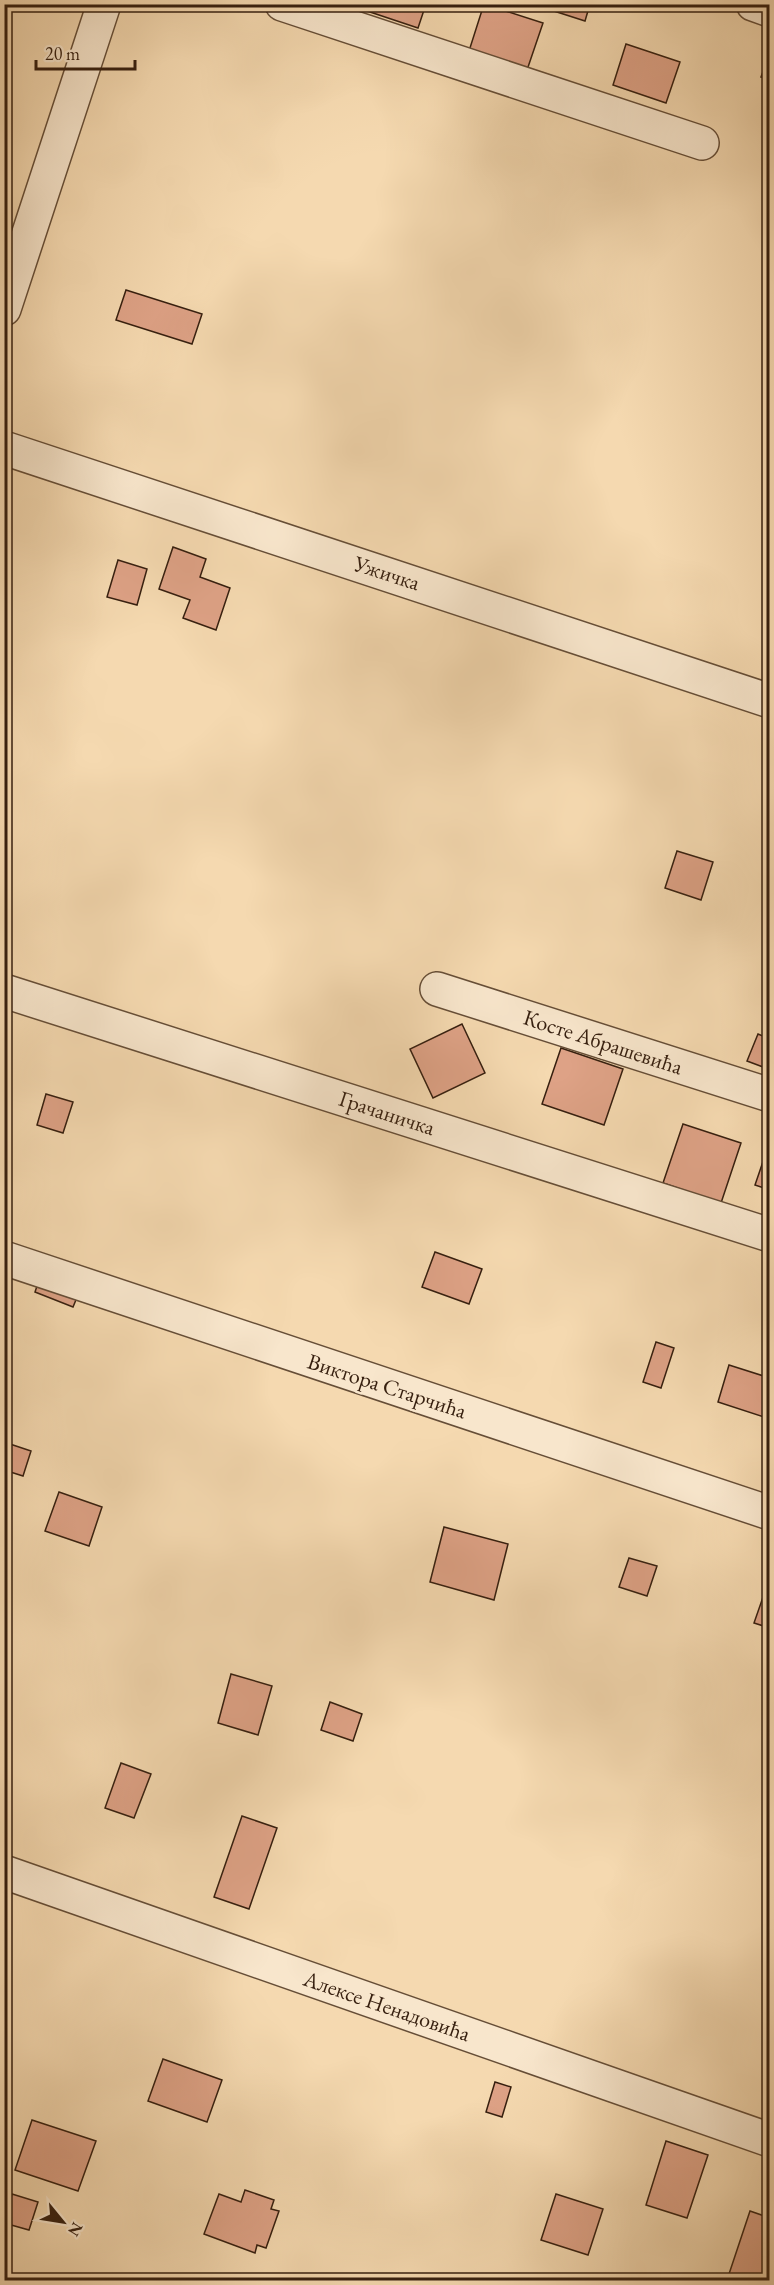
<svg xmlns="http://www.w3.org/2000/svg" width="774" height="2285" font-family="'EB Garamond',serif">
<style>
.building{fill:#dea286;stroke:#361f0f;stroke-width:1.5}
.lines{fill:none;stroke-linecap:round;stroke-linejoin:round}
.minor-casing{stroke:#664e37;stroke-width:36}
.minor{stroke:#f8e6cc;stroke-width:33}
.labels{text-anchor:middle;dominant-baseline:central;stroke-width:5;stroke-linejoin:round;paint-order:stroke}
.street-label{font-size:22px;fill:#361f0f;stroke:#f8e6cc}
</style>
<rect width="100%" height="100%" fill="#f5d9b0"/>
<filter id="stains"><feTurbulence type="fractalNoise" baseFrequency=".00333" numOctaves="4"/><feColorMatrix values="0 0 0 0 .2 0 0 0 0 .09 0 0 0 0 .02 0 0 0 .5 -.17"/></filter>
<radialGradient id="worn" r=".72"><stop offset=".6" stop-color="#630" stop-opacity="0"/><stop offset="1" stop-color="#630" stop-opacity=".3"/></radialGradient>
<g class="building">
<path d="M366,4H426L418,28L364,10Z"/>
<path d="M484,4L543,23L527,70L469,51Z"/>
<path d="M532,4H590L585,21Z"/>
<path d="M626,44L680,62L666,103L613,85Z"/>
<path d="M770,53V80L761,77Z"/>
<path d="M126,290L202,314L192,344L116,320Z"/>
<path d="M173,547L206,559L200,577L230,588L216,630L183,618L190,600L159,589Z"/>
<path d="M118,560L147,569L137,605L107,597Z"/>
<path d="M677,851L713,862L701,900L665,888Z"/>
<path d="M462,1024L485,1073L433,1098L410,1049Z"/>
<path d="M758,1034L770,1039V1049L763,1067L747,1061Z"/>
<path d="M561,1048L623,1069L604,1125L542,1104Z"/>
<path d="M46,1094L73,1102L63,1133L37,1125Z"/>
<path d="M683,1124L741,1143L721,1203L663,1183Z"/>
<path d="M770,1141V1190L755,1185Z"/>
<path d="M435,1252L482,1269L469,1304L422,1287Z"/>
<path d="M39,1280L78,1295L73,1307L35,1292Z"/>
<path d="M656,1342L674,1348L661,1388L643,1382Z"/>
<path d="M729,1365L770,1378L767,1418L718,1402Z"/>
<path d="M4,1442L31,1451L23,1476L4,1470Z"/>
<path d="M59,1492L102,1507L89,1546L45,1531Z"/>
<path d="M444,1527L508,1544L494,1600L430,1582Z"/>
<path d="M629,1558L657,1566L647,1596L619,1587Z"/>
<path d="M770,1577V1628L754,1623Z"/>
<path d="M231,1674L272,1686L258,1735L218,1723Z"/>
<path d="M330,1702L362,1714L353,1741L321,1730Z"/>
<path d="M121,1763L151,1774L134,1818L105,1808Z"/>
<path d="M242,1816L277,1828L249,1909L214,1897Z"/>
<path d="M163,2059L222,2080L207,2122L148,2101Z"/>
<path d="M495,2082L511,2087L502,2117L486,2112Z"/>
<path d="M32,2120L96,2141L78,2191L15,2170Z"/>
<path d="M666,2141L708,2155L687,2218L646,2205Z"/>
<path d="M245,2190L274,2200L271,2209L279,2211L266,2248L257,2245L255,2253L204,2234L219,2194L241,2202Z"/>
<path d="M12,2194L38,2202L29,2230L4,2223Z"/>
<path d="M556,2194L603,2209L588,2255L541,2240Z"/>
<path d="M750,2211L770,2218V2280H727Z"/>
</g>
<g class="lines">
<defs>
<g id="minor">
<path d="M282,4L702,143"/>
<path d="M753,4L770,10"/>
<path d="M4,309L104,4"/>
<path d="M4,448L770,701"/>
<path d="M437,989L770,1095"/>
<path d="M4,991L770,1235"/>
<path d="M4,1258L770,1513"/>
<path d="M4,1872L770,2140"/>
</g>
</defs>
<use href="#minor" class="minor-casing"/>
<use href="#minor" class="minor"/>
</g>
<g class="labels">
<g class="street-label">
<text transform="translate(387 573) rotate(18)">Ужичка</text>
<text transform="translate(603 1042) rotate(18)">Косте Абрашевића</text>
<text transform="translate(387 1113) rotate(18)">Грачаничка</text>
<text transform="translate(387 1386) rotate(18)">Виктора Старчића</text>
<text transform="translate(387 2006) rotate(19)">Алексе Ненадовића</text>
</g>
</g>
<rect width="774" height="2285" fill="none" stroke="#f5d9b0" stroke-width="24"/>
<rect x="6" y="6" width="762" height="2273" fill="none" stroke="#361f0f" stroke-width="3"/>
<rect x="12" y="12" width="750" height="2261" fill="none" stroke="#361f0f" stroke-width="1.5"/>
<g transform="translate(63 2222) rotate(120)" stroke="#f8e6cc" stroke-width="4.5" paint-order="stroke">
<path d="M0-4.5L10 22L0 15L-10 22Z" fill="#361f0f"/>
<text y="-9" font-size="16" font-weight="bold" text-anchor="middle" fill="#361f0f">N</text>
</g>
<path d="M36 60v9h99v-9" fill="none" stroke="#361f0f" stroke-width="3"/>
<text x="45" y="60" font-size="18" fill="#361f0f" stroke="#f8e6cc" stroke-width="4.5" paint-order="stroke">20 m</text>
<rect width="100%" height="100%" filter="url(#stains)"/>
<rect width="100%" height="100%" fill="url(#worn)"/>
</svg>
